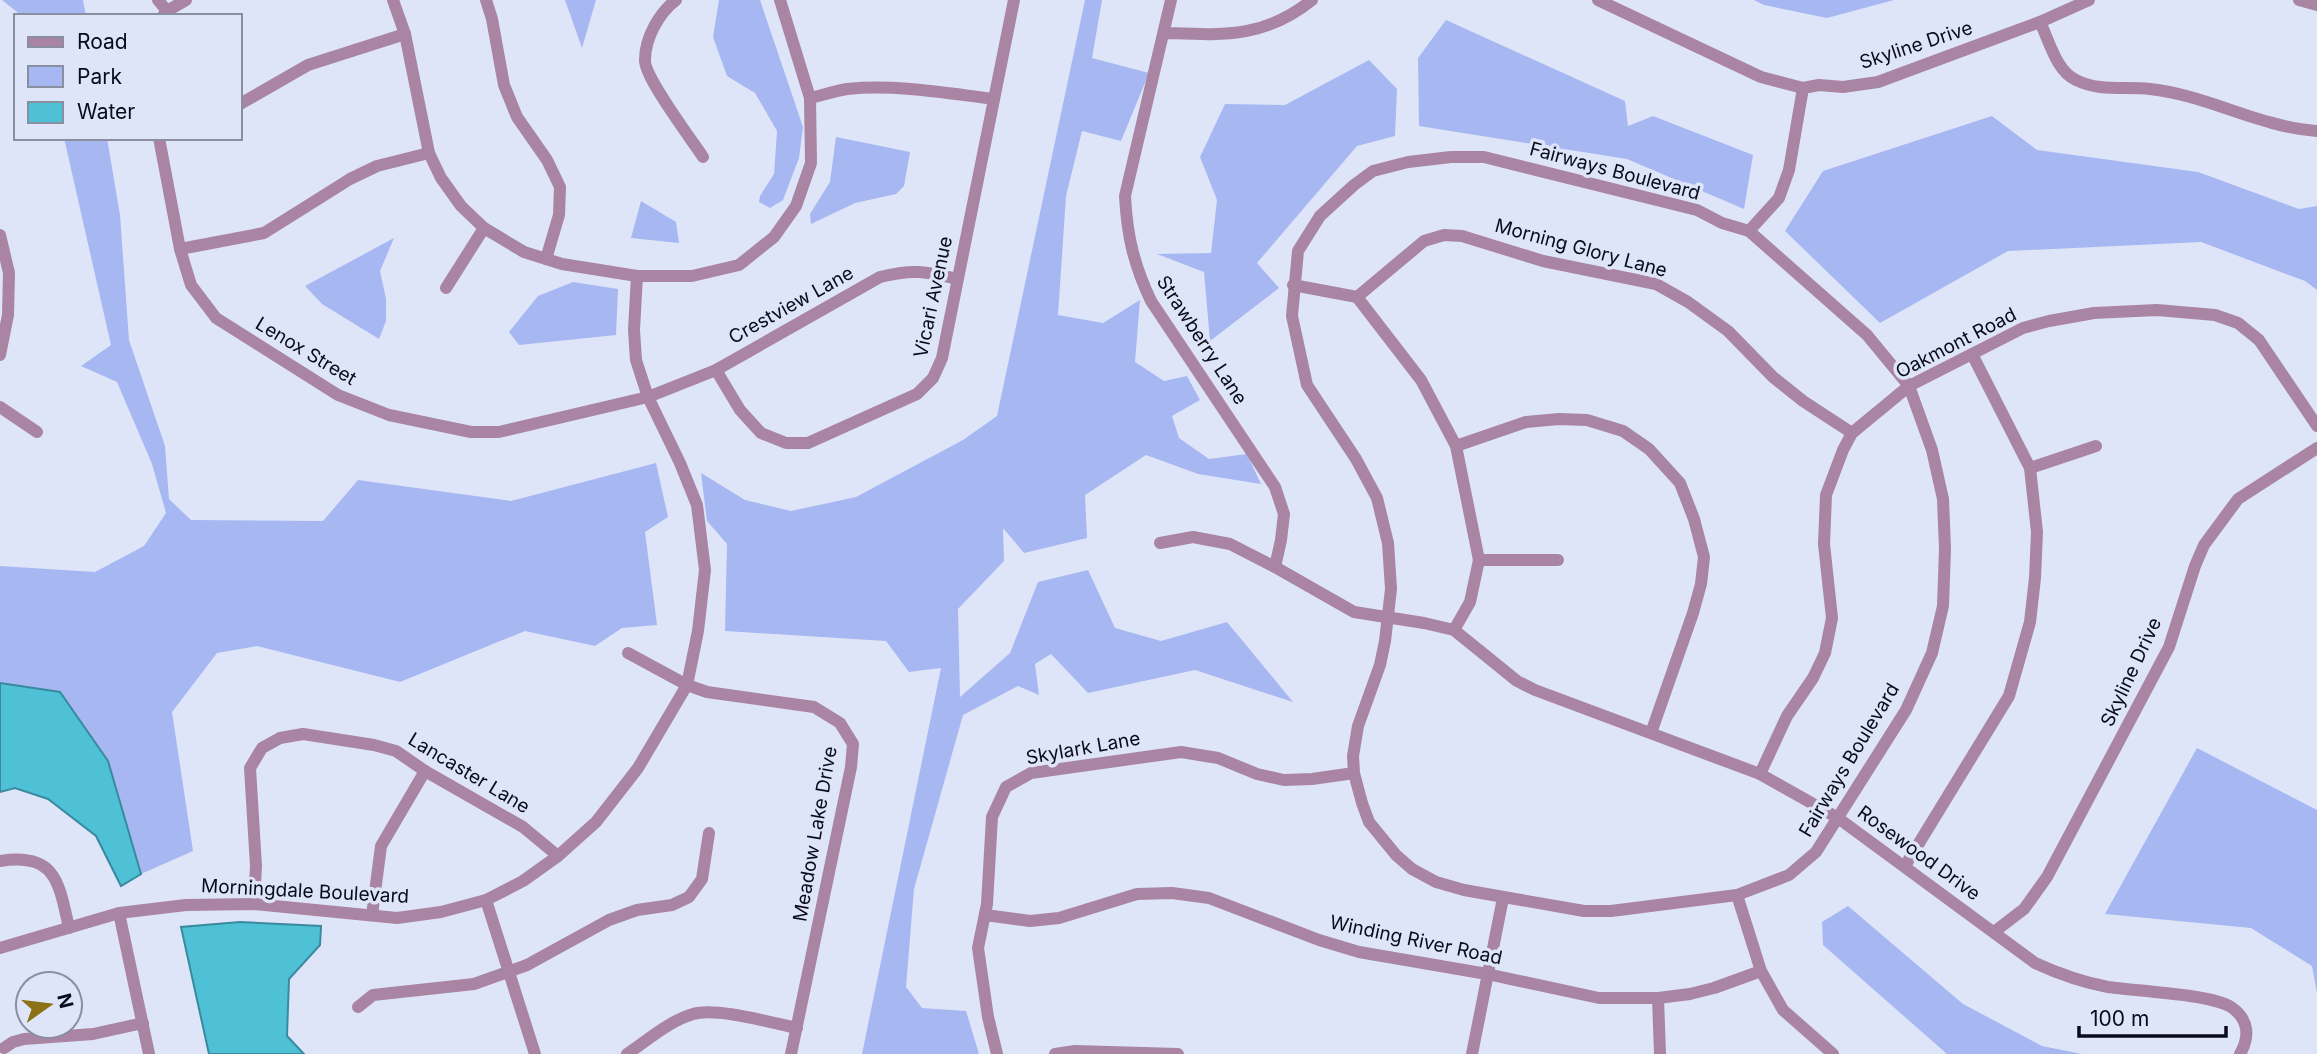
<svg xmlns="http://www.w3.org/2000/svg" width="2317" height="1054" font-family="Inter,sans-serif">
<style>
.green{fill:#a7b7f2}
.water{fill:#4fc1d7;stroke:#3a8a9f;stroke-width:2}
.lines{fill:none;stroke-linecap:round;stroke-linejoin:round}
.minor{stroke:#a985a3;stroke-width:12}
.labels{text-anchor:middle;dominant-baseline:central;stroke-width:7;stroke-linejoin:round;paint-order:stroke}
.street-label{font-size:19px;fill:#080b1b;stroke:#dfe5f9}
</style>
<rect width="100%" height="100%" fill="#dfe5f9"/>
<g class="green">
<path d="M2,0H83L86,16H22Z"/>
<path d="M565,0H596L582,48Z"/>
<path d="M719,0H760L803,127L799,158L783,200L770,208L759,202L760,196L774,174L777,131L755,93L727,76L713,37Z"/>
<path d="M1085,0H1102L1092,58L1149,73L1121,141L1082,131L1066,196L1058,315L1103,323L1140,300L1135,362L1164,381L1187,376L1200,400L1172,416L1179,438L1209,459L1247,454L1261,484L1198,474L1146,455L1085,495L1087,538L1024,553L1003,528L1004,561L958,609L960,697L1010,653L1038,582L1088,570L1115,628L1161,641L1227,622L1293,702L1195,670L1088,693L1051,654L1035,664L1039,695L1018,686L963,715L914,889L906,987L922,1008L966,1011L979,1054H862L941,668L909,672L886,641L725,631L727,544L707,521L701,473L745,500L791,511L856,497L963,440L997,416Z"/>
<path d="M1754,0H1894L1827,18L1764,5Z"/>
<path d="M1446,20L1625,101L1628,126L1653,116L1753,155L1744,209L1627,159L1419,126L1418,58Z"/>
<path d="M1369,60L1397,89L1395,136L1357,146L1257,263L1279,288L1210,341L1204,272L1157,254L1211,253L1217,200L1200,157L1225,104L1285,105Z"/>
<path d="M1992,116L2037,150L2198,172L2299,209L2317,206V290L2305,281L2201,242L2008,251L1880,323L1785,231L1823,171Z"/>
<path d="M836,137L910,152L904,186L896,194L855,203L811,224L810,214L830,182Z"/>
<path d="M64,138H107L120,215L129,340L165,446L169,499L191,520L323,521L358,480L511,501L656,463L668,517L645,532L657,625L622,628L595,646L525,631L400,682L257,646L217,653L172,712L193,851L141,874L108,761L60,692L0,683V566L95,572L144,546L166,513L152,464L117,382L81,366L111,345Z"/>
<path d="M641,201L676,222L679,243L631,238Z"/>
<path d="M394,238L380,271L386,299V321L379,339L322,304L305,286Z"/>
<path d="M573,282L618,289L616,335L519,345L509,332L538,296Z"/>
<path d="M2197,748L2317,810V993L2312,966L2251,928L2105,914Z"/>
<path d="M1848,906L1963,1004L2042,1046L2082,1054H1947L1823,945L1822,922Z"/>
</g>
<g class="water">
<path d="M0,683L60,692L108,761L141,874L121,886L96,836L48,799L15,788L0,792Z"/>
<path d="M240,922L321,926L320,945L289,979L287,1036L304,1054H209L181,927Z"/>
</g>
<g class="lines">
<g class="minor">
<path d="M158,0L167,11"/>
<path d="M393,0L405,34L429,153L441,178L461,206L484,228L524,252L562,264L637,276H692L739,265L774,237L796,206L811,163L810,98L780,0"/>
<path d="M486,0L492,19L504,85L517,117L547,160L560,187L559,215L546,259"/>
<path d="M676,0C659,13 645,38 645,60C644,77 692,140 703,157"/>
<path d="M1171,0L1125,196C1127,236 1134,265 1151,301L1275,487L1284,514L1281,540L1275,567"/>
<path d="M1598,0L1761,77L1803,88L1819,85L1843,87L1878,82L2040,22L2089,0"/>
<path d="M2299,0L2317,5"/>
<path d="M163,16L167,11L186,0"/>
<path d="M2040,22C2049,40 2056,71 2076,80C2100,92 2125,86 2150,89C2207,95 2259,127 2317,131"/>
<path d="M1164,33C1223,35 1263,39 1312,0"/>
<path d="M810,98C823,95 835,91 847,89C896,84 945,93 994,99"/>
<path d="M240,104L308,65L405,34"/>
<path d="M159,138L180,249L191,285L216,318L338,395L389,415L471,432H499L648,397L716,370L880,277C912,269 926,271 957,279"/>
<path d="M1451,157H1484L1697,210L1722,223L1749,231L1867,335L1909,386L1932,450L1943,499L1945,549L1943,606L1932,653L1906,710L1816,852L1789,875L1737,895L1611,911H1584L1464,890L1436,882L1412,869L1396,855L1369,822L1362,803L1354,773L1353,756L1358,726L1380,665L1385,641L1391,589L1388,543L1377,498L1356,459L1307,385L1292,316L1298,251L1320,216L1354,185L1373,171L1408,162Z"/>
<path d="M1749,231L1779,198L1789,170L1803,88"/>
<path d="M0,235L9,273L8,315L0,355"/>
<path d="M180,249L264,233L350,179L377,166L429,153"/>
<path d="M1293,285L1357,297L1421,380L1456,446L1479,560L1470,602L1454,630"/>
<path d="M446,288L484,228"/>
<path d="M1357,297L1424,241L1444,235L1462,236L1543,261L1656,284L1688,302L1728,331L1773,377L1803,401L1852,433"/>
<path d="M716,370L740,410L761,433L786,443H808L917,394L933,378L942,358L1014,0"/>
<path d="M0,407L37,432"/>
<path d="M1456,446L1526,422L1559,419L1587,420L1623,431L1649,449L1680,483L1694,519L1704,557L1701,584L1693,613L1651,733"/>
<path d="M2030,468L2096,446"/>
<path d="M1160,543L1193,537L1230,544L1275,567L1354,612L1424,623L1454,630L1517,681L1535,690L1760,774L1838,818L2035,963C2059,974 2081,982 2108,987C2135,991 2211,994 2231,1007C2249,1019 2250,1037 2240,1054"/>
<path d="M1479,560H1558"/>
<path d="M628,653L687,685L707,692L814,707L840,723L853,744L851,767L791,1054"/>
<path d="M1760,774L1787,716L1813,678L1825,653L1832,618L1824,544L1826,495L1843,450L1852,433L1909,386L2023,328L2049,321L2094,313L2157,310L2215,315L2238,323L2259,340L2317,426"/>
<path d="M0,861C56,852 59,883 69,928"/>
<path d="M1905,866L2009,696L2030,622L2035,578L2037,532L2030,468L1973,356"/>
<path d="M1737,895L1761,971L1783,1010L1833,1054"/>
<path d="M486,900L535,1054"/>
<path d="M254,904L256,866L250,768L262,748L280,738L303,734L374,745L396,751L425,771L523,827L558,856"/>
<path d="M119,913L149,1054"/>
<path d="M372,915L381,846L425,771"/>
<path d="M985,915L1030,921L1059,918L1137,894L1172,893L1209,898L1319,940L1359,952L1487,974L1599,998H1658L1690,994L1714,988L1761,971"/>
<path d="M1994,932L2024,909L2047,877L2169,647L2195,566L2204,545L2238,499L2317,448"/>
<path d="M0,948L119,913L186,905L254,904L397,918L441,912L486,900L523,881L558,856L596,822L638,768L687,685L698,631L705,570L697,505L680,463L648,397L636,360L634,330L637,276"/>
<path d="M1658,998L1660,1054"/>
<path d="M358,1007L373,995L474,984L527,965L609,920L637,910L672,905L689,897L702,879L709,833"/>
<path d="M4,1048L13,1042L24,1039L93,1034L143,1023"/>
<path d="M627,1054C648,1040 669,1021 693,1014C717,1007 771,1023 797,1028"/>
<path d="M997,1054L988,1017L978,948L987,904L992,817L1006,787L1031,773L1181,752L1218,758L1257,774L1284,780L1312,779L1354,773"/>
<path d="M1055,1054L1075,1051L1178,1054"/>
<path d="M1472,1054L1503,898"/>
</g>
</g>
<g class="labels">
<g class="street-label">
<text transform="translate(1916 45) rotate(-18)">Skyline Drive</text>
<text transform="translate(1615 171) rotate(15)">Fairways Boulevard</text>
<text transform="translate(1581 248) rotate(15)">Morning Glory Lane</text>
<text transform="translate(933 297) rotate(-78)">Vicari Avenue</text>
<text transform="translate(791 305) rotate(-29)">Crestview Lane</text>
<text transform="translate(1202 340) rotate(57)">Strawberry Lane</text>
<text transform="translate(1956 343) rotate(-27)">Oakmont Road</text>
<text transform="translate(306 351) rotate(31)">Lenox Street</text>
<text transform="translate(2131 672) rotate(-65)">Skyline Drive</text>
<text transform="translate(1083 748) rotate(-10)">Skylark Lane</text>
<text transform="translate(1849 760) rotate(-59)">Fairways Boulevard</text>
<text transform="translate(469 773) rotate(31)">Lancaster Lane</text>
<text transform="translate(815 834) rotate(-80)">Meadow Lake Drive</text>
<text transform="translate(1919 853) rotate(36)">Rosewood Drive</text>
<text transform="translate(305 891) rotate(3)">Morningdale Boulevard</text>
<text transform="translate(1416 940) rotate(12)">Winding River Road</text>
</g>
</g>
<rect x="14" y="14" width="228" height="126" fill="#dfe5f9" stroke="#898ea0" stroke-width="2"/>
<rect x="28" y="37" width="35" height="10" fill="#a985a3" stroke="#898ea0" stroke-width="2"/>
<text x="77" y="49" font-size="21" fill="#080b1b">Road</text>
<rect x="28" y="66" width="35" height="21" fill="#a7b7f2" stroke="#898ea0" stroke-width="2"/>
<text x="77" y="84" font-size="21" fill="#080b1b">Park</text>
<rect x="28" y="102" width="35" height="21" fill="#4fc1d7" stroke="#898ea0" stroke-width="2"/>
<text x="77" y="119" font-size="21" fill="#080b1b">Water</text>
<g transform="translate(49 1005) rotate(76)"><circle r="33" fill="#dfe5f9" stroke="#898ea0" stroke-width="2"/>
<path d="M0-5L12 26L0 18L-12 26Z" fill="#8b7215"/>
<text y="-10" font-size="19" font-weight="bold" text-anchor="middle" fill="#080b1b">N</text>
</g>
<path d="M2079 1026v10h147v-10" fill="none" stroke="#080b1b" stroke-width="3.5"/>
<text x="2090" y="1026" font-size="21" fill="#080b1b" stroke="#dfe5f9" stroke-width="5" paint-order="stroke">100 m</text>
</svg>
